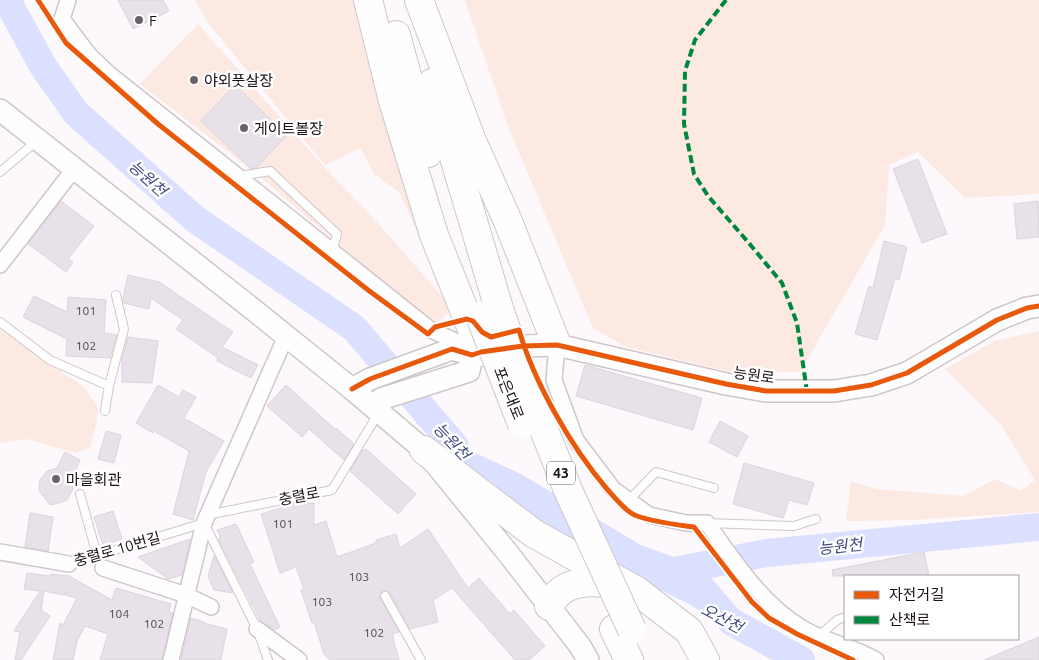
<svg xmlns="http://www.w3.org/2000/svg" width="1039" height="660" font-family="Ubuntu,'Noto Sans KR',sans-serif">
  <rect width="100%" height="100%" fill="#fdf8fb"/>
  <path fill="#fce9e1" d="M 195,0 L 354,0 L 390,134 L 443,291 L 400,193 L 374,174 L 361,148 L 325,165 L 208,23 Z
    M 465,0 L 1039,0 L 1039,194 L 965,198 L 918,152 L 889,165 L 885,225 L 800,372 L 731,372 L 626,347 L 593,328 L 507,124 Z
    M 198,24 L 327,170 L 376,221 L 440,294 L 447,302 L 448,314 L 433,325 L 257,174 L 140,84 Z
    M 0,329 L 85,388 L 98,408 L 97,420 L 90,448 L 76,453 L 26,439 L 0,443 Z
    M 1039,331 L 1039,512 L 912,520 L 846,521 L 851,481 L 877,489 L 964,496 L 995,479 L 1021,491 L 1035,480 L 1001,425 L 945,369 L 995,341 Z"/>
  <path fill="#dbe0fe" d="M 444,414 L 465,448 L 521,474 L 641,545 L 685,561 L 712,579 L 765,640 L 706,615 L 689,604 L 619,570 L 558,536 L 442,445 L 416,423 Z"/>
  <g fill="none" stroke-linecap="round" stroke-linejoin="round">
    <path stroke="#dbe0fe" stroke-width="28" d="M 7,0 L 43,66 L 76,113 L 195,219 L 354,328 L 455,446
      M 659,574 L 767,553 L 1039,527
      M 732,622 L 801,660"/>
  </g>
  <path fill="#e8e1ea" stroke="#dad4dc" d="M 118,0 L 163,0 L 169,11 L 133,29 Z
    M 235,85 L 287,135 L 256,168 L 250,168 L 201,121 Z
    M 918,159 L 947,234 L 922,243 L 893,169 Z
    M 61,201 L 94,226 L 68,259 L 73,262 L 66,272 L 28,244 Z
    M 1038,201 L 1039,237 L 1017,239 L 1014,204 Z
    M 884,241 L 907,247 L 899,280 L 895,279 L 877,340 L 855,334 L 869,286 L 873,288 Z
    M 128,275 L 159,282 L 233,332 L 222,347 L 258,365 L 251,378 L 217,361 L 218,358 L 176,329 L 183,320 L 151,298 L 149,309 L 124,303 L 123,298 Z
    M 34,296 L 67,312 L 68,297 L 106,300 L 104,333 L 117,335 L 110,358 L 66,356 L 67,339 L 23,317 Z
    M 128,337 L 158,341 L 152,383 L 122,382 L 122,359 Z
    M 585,365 L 702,398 L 693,430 L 576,396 Z
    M 158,385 L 179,397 L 183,390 L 196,397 L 184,418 L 224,441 L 206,472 L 193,520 L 173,514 L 189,451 L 154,431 L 153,433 L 136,423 Z
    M 286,385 L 335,429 L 336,428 L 354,444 L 344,460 L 309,429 L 302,437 L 267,406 Z
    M 720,421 L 748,436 L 737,457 L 709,442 Z
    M 106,431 L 121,435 L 114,463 L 98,459 Z
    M 366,449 L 416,494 L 398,514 L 350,471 L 362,451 Z
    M 65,452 L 80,460 L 72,478 L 73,489 L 67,500 L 62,502 L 50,505 L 39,491 L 40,480 L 47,471 L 57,468 Z
    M 744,463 L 814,483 L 807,505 L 789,500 L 783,518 L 733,504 Z
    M 297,503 L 314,503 L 314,525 L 326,521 L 337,557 L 376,543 L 376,540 L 396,534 L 400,548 L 428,529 L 468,588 L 479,578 L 510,614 L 514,610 L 545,646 L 529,660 L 515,660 L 452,588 L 433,600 L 438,622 L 410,629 L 390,593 L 385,590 L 380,593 L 379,596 L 399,632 L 392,634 L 399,660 L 330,660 L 324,654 L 314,622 L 312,623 L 301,590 L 304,589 L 296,567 L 280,573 L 261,514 Z
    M 113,511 L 122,539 L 103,545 L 94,517 Z
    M 30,513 L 53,517 L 48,551 L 25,547 Z
    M 236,524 L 254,562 L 250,564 L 280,627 L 274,630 L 260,620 L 219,540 L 220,536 L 217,530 Z
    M 190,539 L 182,575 L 168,579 L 138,557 Z
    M 924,552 L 929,576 L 833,576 L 832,570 Z
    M 214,556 L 233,593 L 214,590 L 208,576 Z
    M 27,573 L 50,576 L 51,574 L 69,576 L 112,600 L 116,588 L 171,604 L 169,612 L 173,613 L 162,660 L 100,660 L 108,634 L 85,626 L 77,641 L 73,660 L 53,660 L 60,623 L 63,625 L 77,598 L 65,595 L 66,592 L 64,595 L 44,591 L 41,610 L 50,616 L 21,660 L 15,660 L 20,632 L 14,631 L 40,591 L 24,589 Z
    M 191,618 L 204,622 L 203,623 L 227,629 L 221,660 L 181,660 Z
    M 1039,637 L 1039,660 L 984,660 Z"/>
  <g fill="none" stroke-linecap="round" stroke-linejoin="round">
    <g stroke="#cfc6cb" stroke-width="10">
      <path id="lane" d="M 0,172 L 37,141
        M 239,176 L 270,171 L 337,234 L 332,252
        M 0,322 L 50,360 L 109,386 L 105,411
        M 109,386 L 124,329 L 116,295
        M 80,494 L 97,555
        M 629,500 L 656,472 L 714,488
        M 207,515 L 332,490 L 378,414
        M 707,523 L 794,526 L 816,519
        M 69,564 L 204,523 L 257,629 L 268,660
        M 385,596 L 421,660
        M 819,636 L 837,620 L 845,617"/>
    </g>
    <g stroke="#cfc6cb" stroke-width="18">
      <path id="street" d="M 68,0 L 62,19 L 89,55 L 108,73 L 431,330 L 469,347
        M 0,265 L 74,169
        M 557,345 L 554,380 L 576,440 L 613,489 L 649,515 L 686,523 L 707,523 C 733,560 762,604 802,628 C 825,642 853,646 876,660
        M 0,552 L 69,564
        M 103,568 L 186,595 L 211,607
        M 257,629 L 299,660
        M 171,660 L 204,523 L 286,336"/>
    </g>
    <g stroke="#cfc6cb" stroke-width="24">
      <path id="secondary" d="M 0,110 L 250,307 L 352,389 L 424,450 L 507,552 L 580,646 L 588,660
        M 352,389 L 370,379 L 452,349 L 472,355 L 481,352 L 523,346 L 557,345 L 726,384 L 766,391 L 834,391 L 871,385 L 907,373 L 997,320 L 1027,308 L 1039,306
        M 379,413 L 381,399 L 469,371 L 472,355"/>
    </g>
    <g stroke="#cfc6cb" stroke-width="30">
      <path id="highway" d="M 368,0 L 393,101 L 434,235 L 481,352
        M 419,0 L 472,141 L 507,219 L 557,345
        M 396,35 L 428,153
        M 432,83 L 500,312
        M 424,450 L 533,533 L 637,591 L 689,631 L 705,660
        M 549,606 C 563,577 594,581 622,585
        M 614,629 L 629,660"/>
    </g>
    <use href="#lane" stroke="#fffefe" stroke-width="8"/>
    <use href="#street" stroke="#fffefe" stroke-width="15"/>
    <use href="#secondary" stroke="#fffefe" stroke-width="21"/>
    <use href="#highway" stroke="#fffefe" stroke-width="28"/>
    <g stroke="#cfc6cb" stroke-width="30" stroke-linecap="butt">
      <path id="highway-bridge" d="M 500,312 L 527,387 L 568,490 L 632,630
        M 480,316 L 522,424"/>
    </g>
    <use href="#highway-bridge" stroke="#fffefe" stroke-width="28"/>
    <path stroke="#00873e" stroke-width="4" stroke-dasharray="8 4" stroke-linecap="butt" d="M 726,0 L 695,40 L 685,71 L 684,124 L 694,174 L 708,196 L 748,242 L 782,283 L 797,323 L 807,392"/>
    <g stroke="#fff" stroke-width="8">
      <path id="cycleway" d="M 38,0 L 66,43 L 158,124 L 368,290 L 428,334 L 435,327 L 467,319 L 473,321 L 482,332 L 491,337 L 519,330 C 534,382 571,447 607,489 C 614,497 622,507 631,513 C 643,521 679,525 694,527 L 752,602 L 769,618 L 797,634 L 853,660
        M 352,389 L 370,379 L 452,349 L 472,355 L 481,352 L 523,346 L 557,345 L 726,384 L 766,391 L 834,391 L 871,385 L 907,373 L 997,320 L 1027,308 L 1039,306"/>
    </g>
    <use href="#cycleway" stroke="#e8590c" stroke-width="5"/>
  </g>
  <g fill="#6b6167" stroke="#fff" stroke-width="2">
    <circle cx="139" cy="20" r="5"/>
    <circle cx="194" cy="80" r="5"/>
    <circle cx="244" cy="128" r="5"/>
    <circle cx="56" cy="479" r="5"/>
  </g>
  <g text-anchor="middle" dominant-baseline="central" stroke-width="5" stroke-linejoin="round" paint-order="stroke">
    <g font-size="12" fill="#51464e">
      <text x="86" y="310">101</text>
      <text x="86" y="345">102</text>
      <text x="283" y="523">101</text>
      <text x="359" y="576">103</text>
      <text x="322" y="601">103</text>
      <text x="119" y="613">104</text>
      <text x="154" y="623">102</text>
      <text x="374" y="632">102</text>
    </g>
    <rect fill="#fff" stroke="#60585d" stroke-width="1" x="547" y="461.5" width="28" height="23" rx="4"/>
    <g font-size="14" font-weight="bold" fill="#1c1017">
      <text x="561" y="473">43</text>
    </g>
    <g font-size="15" fill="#1c1017" stroke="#fff" text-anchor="start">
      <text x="149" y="20">F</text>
      <text x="204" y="80">야외풋살장</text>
      <text x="254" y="128">게이트볼장</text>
      <text x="66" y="479">마을회관</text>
    </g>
    <g font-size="15" fill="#1c1017" stroke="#fff">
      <text transform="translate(754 375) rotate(8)">능원로</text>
      <text transform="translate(509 393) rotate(68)">포은대로</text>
      <text transform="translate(299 496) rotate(-11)">충렬로</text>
      <text transform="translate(117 549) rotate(-16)">충렬로 10번길</text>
    </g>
    <g font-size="16" font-style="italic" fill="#424a80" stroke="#fff">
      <text transform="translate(148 178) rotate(42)">능원천</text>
      <text transform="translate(452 441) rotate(47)">능원천</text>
      <text transform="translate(840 546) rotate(-6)">능원천</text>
      <text transform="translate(722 618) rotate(28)">오산천</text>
    </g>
  </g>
  <rect x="844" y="575" width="175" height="65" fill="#ffffff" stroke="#a49fa2"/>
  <rect x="854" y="591" width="25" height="8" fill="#e8590c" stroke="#a49fa2"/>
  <text x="889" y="600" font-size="15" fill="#1c1017">자전거길</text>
  <rect x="854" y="616" width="25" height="8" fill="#00873e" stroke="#a49fa2"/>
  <text x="889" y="625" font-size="15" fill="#1c1017">산책로</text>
</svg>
